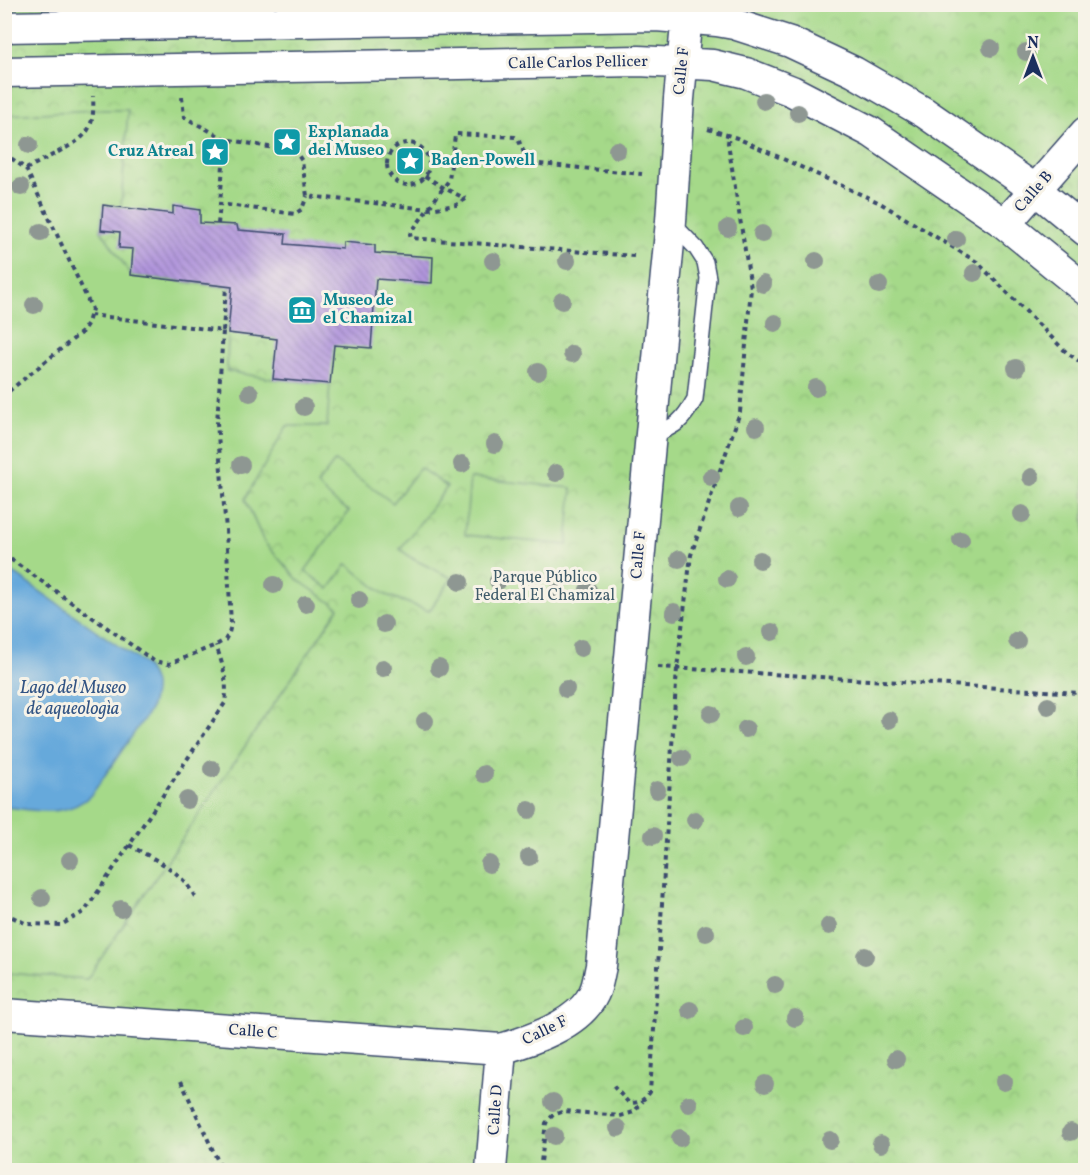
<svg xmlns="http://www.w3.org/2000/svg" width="1090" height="1175" font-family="Vollkorn,serif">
  <defs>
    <pattern id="park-crowns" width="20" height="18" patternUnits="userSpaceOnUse" patternTransform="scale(1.5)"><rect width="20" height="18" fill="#a5d989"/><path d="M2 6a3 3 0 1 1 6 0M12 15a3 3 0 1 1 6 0" fill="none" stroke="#8dbb79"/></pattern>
    <pattern id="building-back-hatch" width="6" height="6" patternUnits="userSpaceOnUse" patternTransform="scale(1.5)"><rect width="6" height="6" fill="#b195dc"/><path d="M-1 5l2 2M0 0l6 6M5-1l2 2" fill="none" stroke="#8f7ab6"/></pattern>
  </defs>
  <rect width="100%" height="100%" fill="#f7f3e8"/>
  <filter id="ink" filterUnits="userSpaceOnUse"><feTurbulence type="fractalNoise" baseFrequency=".0167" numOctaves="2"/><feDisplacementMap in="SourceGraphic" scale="12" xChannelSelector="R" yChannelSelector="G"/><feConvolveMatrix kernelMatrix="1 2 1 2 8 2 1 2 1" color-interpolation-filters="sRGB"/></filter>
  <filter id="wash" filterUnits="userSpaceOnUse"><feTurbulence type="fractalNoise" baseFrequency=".008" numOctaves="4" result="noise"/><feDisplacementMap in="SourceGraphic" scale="24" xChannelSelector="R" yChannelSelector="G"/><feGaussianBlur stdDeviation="1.35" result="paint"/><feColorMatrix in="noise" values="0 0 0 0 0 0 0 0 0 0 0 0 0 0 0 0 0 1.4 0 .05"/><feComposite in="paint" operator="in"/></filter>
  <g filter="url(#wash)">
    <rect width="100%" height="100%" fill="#efe1c4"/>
    <path fill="url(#park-crowns)" stroke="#608474" stroke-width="1.5" d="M 5,5 L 1085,5 L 1085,1170 L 5,1170 Z"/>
    <path fill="#a5d989" stroke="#608474" stroke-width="1.5" d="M 94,110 L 128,110 L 121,207 L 103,205 L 101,230 L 131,275 L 232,288 L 228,333 L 227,371 L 273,379 L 330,384 L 327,426 L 287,426 L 245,499 L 264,542 L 298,580 L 339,608 L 87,979 L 5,973 L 5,115 Z
      M 335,461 L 393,503 L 420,468 L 447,487 L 400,549 L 413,559 L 452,578 L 429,611 L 384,594 L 347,564 L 329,589 L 305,571 L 349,511 L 334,501 L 317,485 Z
      M 470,478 L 572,488 L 567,545 L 465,535 Z"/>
    <path fill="#66a9db" stroke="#406c9c" stroke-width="1.5" d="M 5,572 L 11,572 L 18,576 L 144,664 C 157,681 156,689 150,710 L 92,794 C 67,819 36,810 5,807 Z"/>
    <g id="blocks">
      <path fill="url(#building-back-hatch)" d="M 103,205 L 173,214 L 173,206 L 200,210 L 200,223 L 237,225 L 238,230 L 286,234 L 285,244 L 343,249 L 343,242 L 375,245 L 375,253 L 433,257 L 432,283 L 376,279 L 371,348 L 334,345 L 330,384 L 273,379 L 277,339 L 228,333 L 232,287 L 131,275 L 133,249 L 119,248 L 120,232 L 101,230 Z"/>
    </g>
  </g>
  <g filter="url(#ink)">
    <use href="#blocks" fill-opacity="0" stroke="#3b4a6d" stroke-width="1.5"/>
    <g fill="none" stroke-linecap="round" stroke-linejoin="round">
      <g stroke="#3b4a6d" stroke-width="18">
        <path id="service" d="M 650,437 C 675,426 681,424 695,399 L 708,278 L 705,262 L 696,248 L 671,222"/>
      </g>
      <g stroke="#3b4a6d" stroke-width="33">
        <path id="minor" d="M 4,27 L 656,16 L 717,21 L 734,24 L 790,42 L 854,72 L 925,113 L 1036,190 L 1086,231
          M 4,72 L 639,61 L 713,65 L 746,73 L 792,91 L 871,132 L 1005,224 L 1086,290
          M 1005,224 L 1086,132
          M 4,1014 L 501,1049 C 532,1040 580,1024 594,993 C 598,985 599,974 601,966 L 671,221 L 679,99 L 688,4
          M 491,1170 L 501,1049"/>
      </g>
      <path stroke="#3b4a6d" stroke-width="4" stroke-dasharray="4.5 4.5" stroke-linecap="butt" d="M 182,97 L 184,117 L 225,139 L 296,152 L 302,161 L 307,196 L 429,209 L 456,205 L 466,199
        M 708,129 L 737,138 L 880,203 L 977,262 L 1066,352 L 1086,366
        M 225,139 L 220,204 L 295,214 L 302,209 L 307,196
        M387 164a21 21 0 1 1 42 0a21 21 0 1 1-42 0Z
        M 4,153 L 26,169 L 92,309 L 88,323 L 82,332 L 4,395
        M 26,169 C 37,163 49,157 60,151 C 88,137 95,128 93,96
        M 425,176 L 444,188 L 466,199
        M 218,224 L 220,204
        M 634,256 L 411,238 L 410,234 L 449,180 L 455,136 L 456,134 L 515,137 L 518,139 L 528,162 L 530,163 L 642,174
        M 223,331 L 226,287
        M 4,553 L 13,561 L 154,661 L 169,664 L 216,645 L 225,640 L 229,633 L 231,624 L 226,530 L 217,423 L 223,331 L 91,315
        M 658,667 L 1078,693 L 1086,690
        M 129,845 C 146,855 165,863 179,876 C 187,883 192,892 197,900
        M 4,913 L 27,924 L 61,925 L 85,911 L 225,703 C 228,680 223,666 216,645
        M 181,1081 L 222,1170
        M 613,1086 L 629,1103 C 640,1103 644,1100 650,1092 L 677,668 L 691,555 L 740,412 L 751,288 L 728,143 L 729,136
        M 540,1170 L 546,1123 L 553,1115 L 564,1111 L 620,1116 L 634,1112 L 643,1101"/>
      <use href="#service" stroke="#fff" stroke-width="15"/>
      <use href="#minor" stroke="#fff" stroke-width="30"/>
    </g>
    <g fill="#8e9792">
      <circle cx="991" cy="48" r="9"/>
      <circle cx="1026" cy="52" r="9"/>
      <circle cx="764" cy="101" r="9"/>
      <circle cx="798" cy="113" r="9"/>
      <circle cx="29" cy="145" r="9"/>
      <circle cx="617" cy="150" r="9"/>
      <circle cx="21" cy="187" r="9"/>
      <circle cx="728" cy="228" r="9"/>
      <circle cx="41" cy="232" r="9"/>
      <circle cx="762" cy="234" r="9"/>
      <circle cx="956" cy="239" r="9"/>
      <circle cx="493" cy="261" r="9"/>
      <circle cx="567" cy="261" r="9"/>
      <circle cx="816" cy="261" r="9"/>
      <circle cx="974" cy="273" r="9"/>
      <circle cx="763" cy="284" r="9"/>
      <circle cx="879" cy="285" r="9"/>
      <circle cx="562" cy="301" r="9"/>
      <circle cx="34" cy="305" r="9"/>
      <circle cx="775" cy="323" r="9"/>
      <circle cx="572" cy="354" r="9"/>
      <circle cx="1016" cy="368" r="9"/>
      <circle cx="538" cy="372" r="9"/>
      <circle cx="816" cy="388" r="9"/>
      <circle cx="250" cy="393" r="9"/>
      <circle cx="304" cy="407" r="9"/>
      <circle cx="756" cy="427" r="9"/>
      <circle cx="495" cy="444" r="9"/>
      <circle cx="462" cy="464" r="9"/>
      <circle cx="241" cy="465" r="9"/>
      <circle cx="556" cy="473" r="9"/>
      <circle cx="711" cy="477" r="9"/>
      <circle cx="1031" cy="477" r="9"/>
      <circle cx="739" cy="508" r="9"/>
      <circle cx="1022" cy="514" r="9"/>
      <circle cx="961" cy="540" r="9"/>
      <circle cx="679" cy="559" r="9"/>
      <circle cx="760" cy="560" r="9"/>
      <circle cx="727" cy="579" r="9"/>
      <circle cx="498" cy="581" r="9"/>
      <circle cx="460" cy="582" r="9"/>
      <circle cx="274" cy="585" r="9"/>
      <circle cx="588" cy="590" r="9"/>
      <circle cx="557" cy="592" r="9"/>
      <circle cx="359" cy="600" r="9"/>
      <circle cx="306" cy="604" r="9"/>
      <circle cx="674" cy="612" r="9"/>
      <circle cx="384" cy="624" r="9"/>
      <circle cx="772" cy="632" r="9"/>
      <circle cx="1017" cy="641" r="9"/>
      <circle cx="581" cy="648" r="9"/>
      <circle cx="746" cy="657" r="9"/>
      <circle cx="383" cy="668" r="9"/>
      <circle cx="439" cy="668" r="9"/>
      <circle cx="566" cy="689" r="9"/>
      <circle cx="1048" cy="706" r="9"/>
      <circle cx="711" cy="714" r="9"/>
      <circle cx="889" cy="720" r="9"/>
      <circle cx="425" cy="721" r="9"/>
      <circle cx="746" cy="729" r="9"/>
      <circle cx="682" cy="758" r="9"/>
      <circle cx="212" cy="769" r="9"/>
      <circle cx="484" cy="774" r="9"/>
      <circle cx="657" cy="790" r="9"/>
      <circle cx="187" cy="800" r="9"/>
      <circle cx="529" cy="810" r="9"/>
      <circle cx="695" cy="820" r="9"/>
      <circle cx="653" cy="836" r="9"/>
      <circle cx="529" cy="857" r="9"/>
      <circle cx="70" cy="860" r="9"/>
      <circle cx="489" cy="864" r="9"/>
      <circle cx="42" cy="898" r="9"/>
      <circle cx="121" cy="909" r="9"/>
      <circle cx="829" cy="926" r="9"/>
      <circle cx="706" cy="933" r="9"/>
      <circle cx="865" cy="956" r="9"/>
      <circle cx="775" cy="985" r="9"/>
      <circle cx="690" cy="1010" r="9"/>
      <circle cx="795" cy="1018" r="9"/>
      <circle cx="744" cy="1028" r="9"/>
      <circle cx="896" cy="1059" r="9"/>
      <circle cx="1004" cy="1082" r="9"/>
      <circle cx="765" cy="1084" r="9"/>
      <circle cx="553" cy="1102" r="9"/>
      <circle cx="689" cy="1104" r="9"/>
      <circle cx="618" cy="1128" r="9"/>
      <circle cx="1071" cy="1132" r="9"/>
      <circle cx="554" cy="1136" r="9"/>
      <circle cx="680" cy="1138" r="9"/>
      <circle cx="830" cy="1140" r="9"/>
      <circle cx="881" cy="1144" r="9"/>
    </g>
  </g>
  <defs>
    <g id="sight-square" transform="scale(1.5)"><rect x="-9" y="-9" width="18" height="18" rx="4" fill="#0f9aa8" stroke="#f7f3e8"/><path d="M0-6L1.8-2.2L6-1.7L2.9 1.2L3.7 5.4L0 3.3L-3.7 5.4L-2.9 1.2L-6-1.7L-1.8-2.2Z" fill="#fff"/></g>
    <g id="museum-square" transform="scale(1.5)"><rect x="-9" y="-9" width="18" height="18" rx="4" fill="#0f9aa8" stroke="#f7f3e8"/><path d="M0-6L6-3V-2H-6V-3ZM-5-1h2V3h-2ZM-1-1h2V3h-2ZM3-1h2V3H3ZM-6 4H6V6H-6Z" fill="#fff"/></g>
  </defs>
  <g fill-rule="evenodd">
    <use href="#sight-square" x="287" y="142"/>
    <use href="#sight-square" x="215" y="152"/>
    <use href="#sight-square" x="410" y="161"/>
    <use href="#museum-square" x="302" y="310"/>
  </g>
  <g text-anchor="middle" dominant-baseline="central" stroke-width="6" stroke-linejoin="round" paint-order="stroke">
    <g font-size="16" fill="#1b2f5e" stroke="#f7f3e8">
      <text transform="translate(578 63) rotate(-1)">Calle Carlos Pellicer</text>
      <text transform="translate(682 71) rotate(-84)">Calle F</text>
      <text transform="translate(1034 192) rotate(-49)">Calle B</text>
      <text transform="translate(639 555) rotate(-85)">Calle F</text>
      <text transform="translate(545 1031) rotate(-26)">Calle F</text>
      <text transform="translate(253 1032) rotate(4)">Calle C</text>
      <text transform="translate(496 1110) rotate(-86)">Calle D</text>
    </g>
    <g font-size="16" font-weight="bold" fill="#0d838f" stroke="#f7f3e8" text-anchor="start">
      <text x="308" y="133">Explanada<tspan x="308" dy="18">del Museo</tspan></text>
      <text x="194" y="152" text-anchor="end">Cruz Atreal</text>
      <text x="431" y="161">Baden-Powell</text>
      <text x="323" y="301">Museo de<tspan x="323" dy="18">el Chamizal</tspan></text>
    </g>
    <g font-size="16" fill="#3e5a69" stroke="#f7f3e8">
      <text x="545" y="578">Parque Público<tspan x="545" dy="18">Federal El Chamizal</tspan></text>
    </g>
    <g font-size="18" font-style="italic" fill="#325484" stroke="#f7f3e8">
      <text x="73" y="688">Lago del Museo<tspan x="73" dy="21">de aqueologìa</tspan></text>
    </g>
  </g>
  <rect width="1090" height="1175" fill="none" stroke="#f7f3e8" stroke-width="24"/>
  <g transform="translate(1033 57)" stroke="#f7f3e8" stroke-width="4.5" paint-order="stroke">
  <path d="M0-4.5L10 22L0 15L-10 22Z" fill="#1b2f5e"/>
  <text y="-9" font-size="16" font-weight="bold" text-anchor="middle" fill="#1b2f5e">N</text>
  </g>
</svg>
